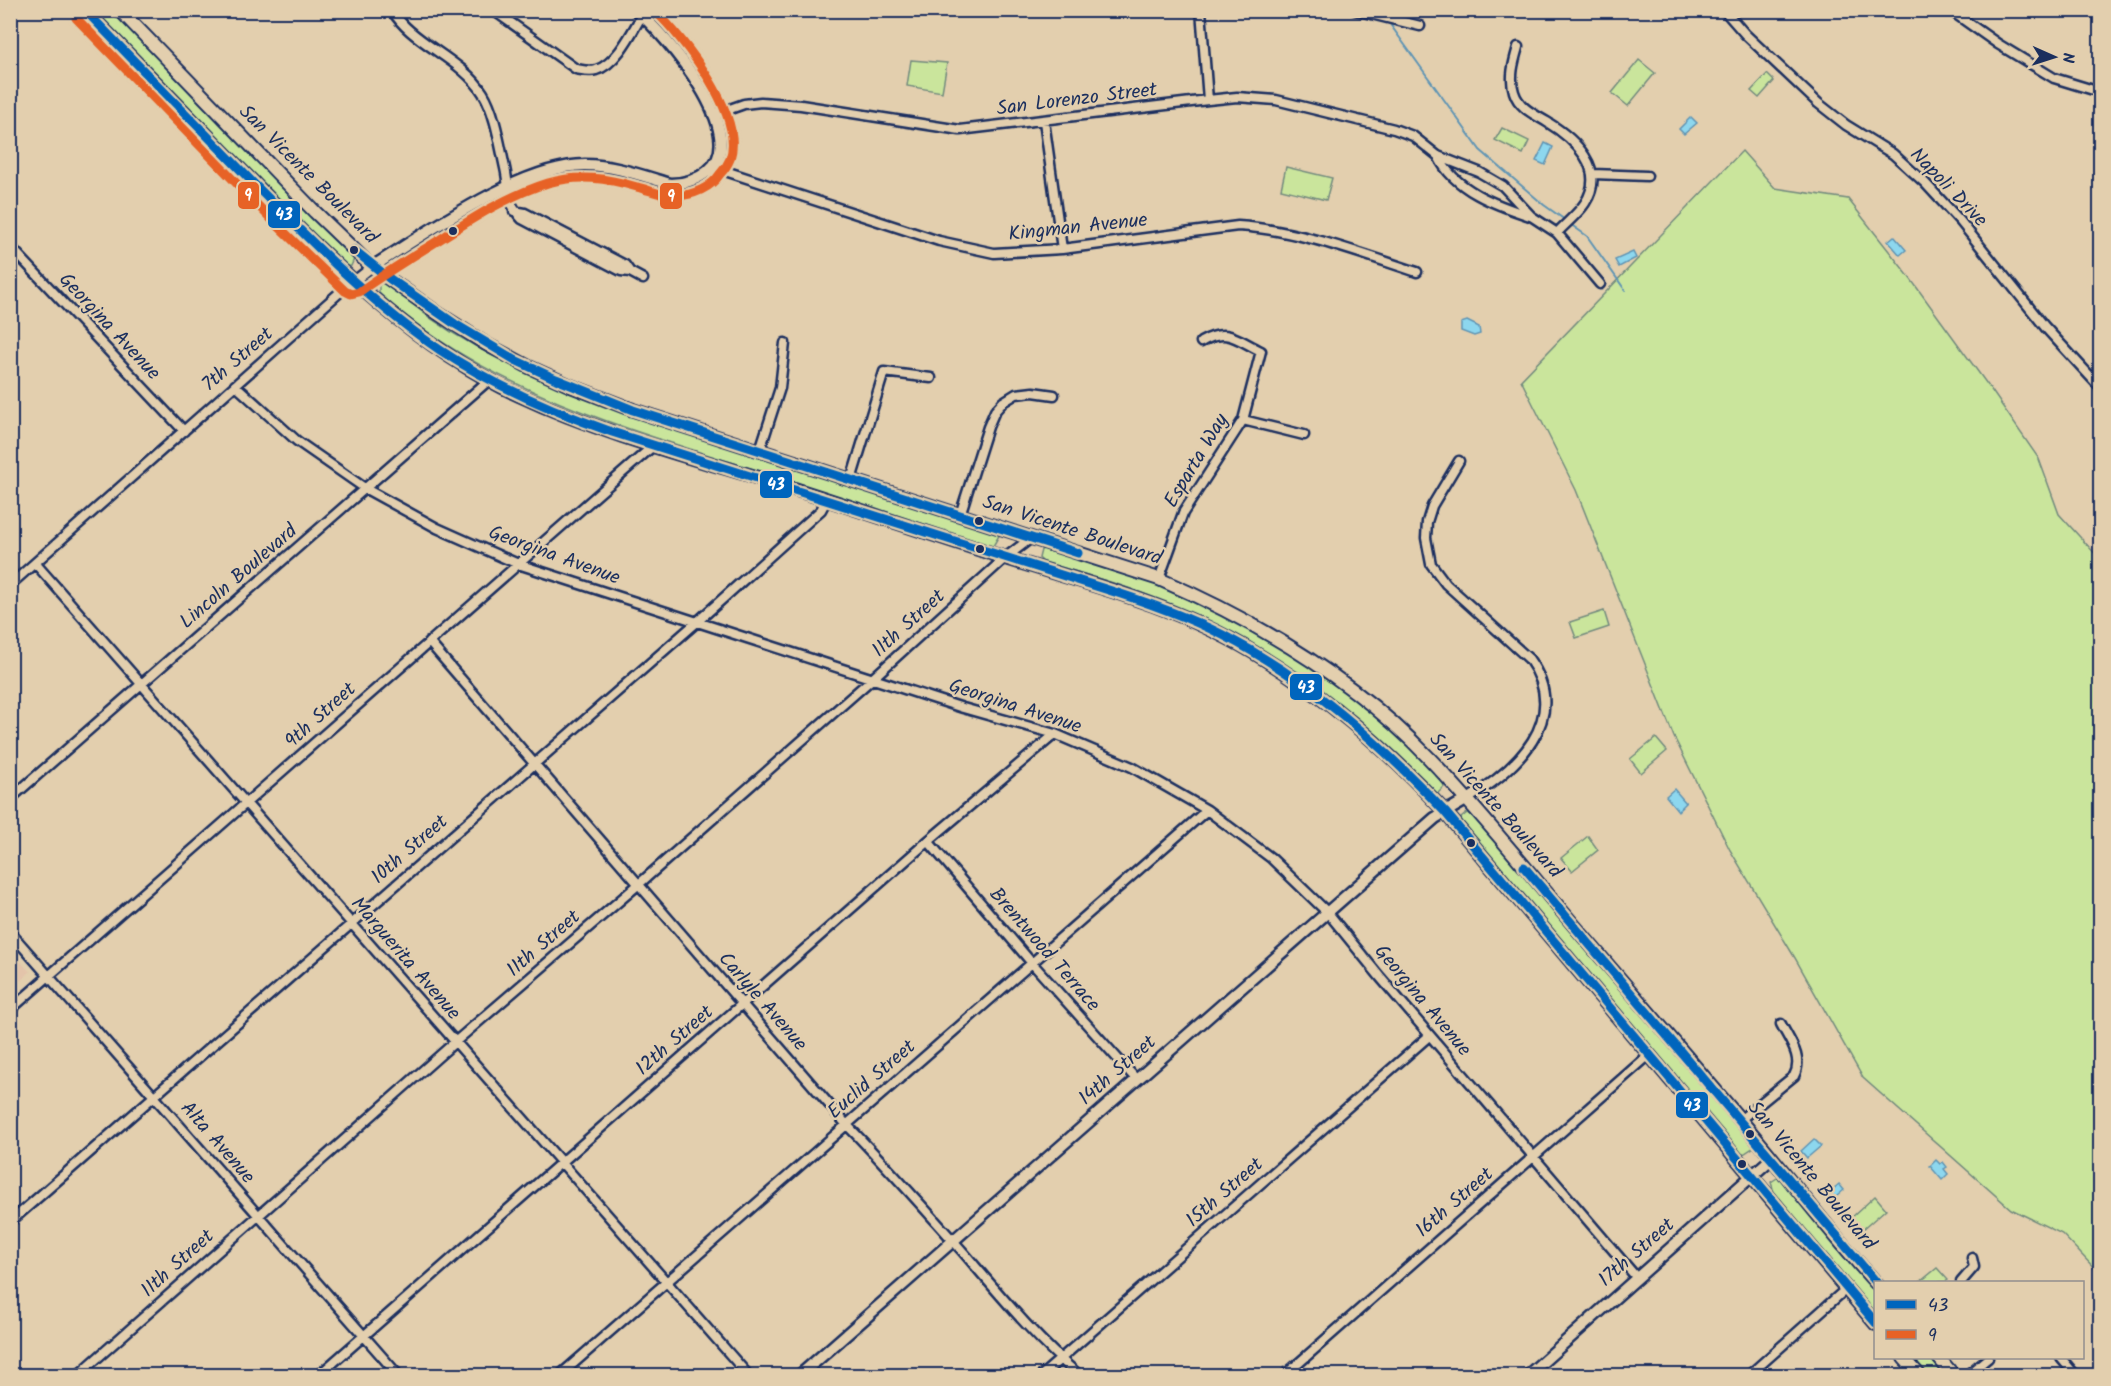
<svg xmlns="http://www.w3.org/2000/svg" width="2111" height="1386" font-family="Kalam,sans-serif">
  <rect width="100%" height="100%" fill="#e3cfae"/>
  <filter id="ink" filterUnits="userSpaceOnUse"><feTurbulence type="fractalNoise" baseFrequency=".0167" numOctaves="2"/><feDisplacementMap in="SourceGraphic" scale="12" xChannelSelector="R" yChannelSelector="G"/><feConvolveMatrix kernelMatrix="1 2 1 2 8 2 1 2 1" color-interpolation-filters="sRGB"/></filter>
  <g filter="url(#ink)">
    <path fill="#e3c4aa" d="M 10,950 L 30,972 L 11,989 L 10,989 Z"/>
    <path fill="#cae59c" stroke="#728a7d" stroke-width="1.5" d="M 91,11 L 112,11 L 351,254 L 354,259 L 351,266 L 344,267 Z
      M 911,60 L 947,63 L 942,92 L 907,86 Z
      M 1639,60 L 1655,73 L 1628,106 L 1612,93 Z
      M 1767,74 L 1774,81 L 1759,98 L 1751,91 Z
      M 1502,128 L 1529,141 L 1523,154 L 1495,140 Z
      M 1742,151 L 1775,188 L 1848,199 L 1907,274 L 1992,391 L 2039,459 L 2059,514 L 2100,559 L 2100,1274 L 2062,1234 L 2011,1209 L 1863,1078 L 1795,958 L 1730,850 L 1674,737 L 1576,490 L 1521,380 Z
      M 1286,167 L 1332,178 L 1326,200 L 1281,189 Z
      M 381,284 L 387,284 L 430,318 L 453,333 L 489,354 L 537,378 L 609,408 L 1000,534 L 993,546 C 907,518 822,491 737,464 C 611,424 479,385 379,293 L 379,286 Z
      M 1045,548 C 1072,556 1101,563 1127,573 C 1206,601 1279,642 1346,691 C 1381,717 1413,750 1443,781 L 1444,787 L 1438,793 L 1432,791 C 1399,757 1365,724 1328,695 C 1272,651 1205,618 1139,592 C 1108,580 1075,572 1043,562 L 1039,558 L 1041,550 Z
      M 1604,611 L 1609,627 L 1576,638 L 1570,622 Z
      M 1656,738 L 1667,751 L 1641,773 L 1630,759 Z
      M 1467,813 L 1474,816 L 1754,1147 L 1742,1155 L 1741,1154 L 1463,826 L 1461,818 Z
      M 1588,836 L 1598,850 L 1572,871 L 1561,858 Z
      M 1777,1178 L 1783,1181 L 1875,1290 L 1875,1313 L 1774,1192 L 1771,1182 Z
      M 1875,1196 L 1886,1209 L 1861,1231 L 1850,1219 Z
      M 1937,1268 L 1948,1280 L 1945,1282 L 1920,1282 Z
      M 1913,1358 L 1933,1358 L 1942,1368 L 1943,1375 L 1928,1375 Z"/>
    <path fill="#8dd7ee" stroke="#5f94b4" stroke-width="1.5" d="M 1691,117 L 1697,123 L 1684,134 L 1679,129 Z
      M 1545,143 L 1553,147 L 1545,165 L 1536,161 Z
      M 1894,236 L 1906,250 L 1900,255 L 1888,241 Z
      M 1633,252 L 1636,258 L 1619,267 L 1615,260 Z
      M 1467,321 L 1479,327 L 1480,334 L 1474,336 L 1461,331 L 1461,323 Z
      M 1674,789 L 1686,803 L 1678,811 L 1666,796 Z
      M 1814,1139 L 1821,1146 L 1807,1158 L 1801,1151 Z
      M 1936,1160 L 1940,1164 L 1943,1162 L 1947,1167 L 1944,1169 L 1948,1174 L 1942,1180 L 1930,1166 Z
      M 1839,1184 L 1844,1190 L 1830,1202 L 1825,1196 Z"/>
    <g fill="none" stroke-linecap="round" stroke-linejoin="round">
      <path stroke="#5f94b4" stroke-width="2" d="M 1387,20 L 1480,150 L 1544,205 L 1565,220
        M 1570,224 L 1587,236 L 1625,290"/>
      <g stroke="#1b2f5e" stroke-width="13">
        <path id="minor" d="M 392,10 C 397,18 403,25 410,31 C 434,52 466,66 483,93 C 495,112 500,146 505,168 C 510,190 505,201 522,219 L 621,271 L 630,272
          M 493,10 L 576,69 C 582,70 590,72 596,70 C 616,65 632,32 642,15
          M 1201,10 L 1208,100
          M 1355,10 L 1420,26
          M 1724,10 L 1745,34 L 1818,103 L 1846,125 L 1893,154 L 1925,183 L 1960,221 L 2045,327 L 2100,387
          M 1950,10 L 1998,44 L 2054,78 L 2100,92
          M 1518,47 C 1514,61 1509,77 1514,92 C 1519,108 1534,114 1547,122 C 1575,139 1607,169 1585,203 C 1578,214 1566,223 1557,233
          M 713,115 L 744,104 L 761,102 L 801,105 L 960,130 L 1208,100 L 1237,97 L 1276,100 L 1394,129 L 1413,136 L 1438,156 L 1479,172 L 1503,186 L 1531,216 L 1557,233 L 1600,284
          M 1044,121 L 1062,249
          M 1438,156 C 1454,190 1496,205 1530,216
          M 713,167 L 939,241 L 994,253 L 1062,249 L 1238,226 C 1299,230 1359,253 1417,272
          M 1593,174 L 1647,176
          M 514,211 L 525,213 L 625,265 L 630,272 L 643,279
          M 10,246 L 184,431
          M 235,385 L 297,441 L 366,489 L 437,528 L 518,564 L 963,708 L 1055,734 L 1132,767 L 1207,810 L 1271,858 L 1328,913 L 1380,977 L 1637,1278
          M 1243,420 L 1304,435
          M 760,450 L 780,388 L 785,343
          M 1459,461 L 1432,506 L 1427,522 L 1426,538 L 1431,564 L 1446,584 L 1529,659 C 1572,719 1516,770 1466,800
          M 851,480 L 884,372 L 931,378
          M 960,515 L 988,427 L 995,411 L 1003,402 L 1016,394 L 1033,392 L 1054,395
          M 35,563 L 749,1376
          M 1159,579 L 1183,513 L 1243,420 L 1261,351 C 1236,339 1227,327 1201,342
          M 10,585 L 339,293 L 372,267
          M 429,642 L 846,1124 C 887,1166 925,1209 964,1253 C 1000,1295 1037,1340 1080,1376
          M 10,799 L 489,380
          M 928,841 L 1031,962 L 1136,1079
          M 10,932 L 399,1376
          M 10,1010 L 653,446
          M 1740,1120 L 1794,1076 C 1804,1058 1789,1040 1781,1024
          M 10,1222 L 697,622 L 821,510 L 827,499
          M 1961,1282 L 1974,1267 L 1972,1258
          M 2061,1358 L 2076,1376
          M 77,1376 L 455,1042 L 639,884 L 873,678 L 1005,558 L 1031,538
          M 318,1376 L 928,841 L 1055,734
          M 559,1376 L 1207,810
          M 1041,1376 L 1429,1036
          M 1284,1376 L 1649,1055
          M 1748,1376 L 1846,1289
          M 1966,1376 L 1988,1358"/>
      </g>
      <g stroke="#1b2f5e" stroke-width="15">
        <path id="tertiary" d="M 372,267 C 426,233 522,165 585,165 C 613,165 643,176 670,184 C 684,184 696,181 708,171 C 753,136 665,34 636,10
          M 799,1376 L 1435,818 L 1466,800
          M 1527,1376 L 1772,1158"/>
      </g>
      <g stroke="#1b2f5e" stroke-width="16">
        <path id="secondary" d="M 85,10 C 136,63 187,114 238,167 C 324,254 406,343 519,395 C 600,433 687,456 772,482 C 849,506 926,533 1003,557 C 1089,584 1175,605 1253,652 C 1325,695 1388,750 1445,812 L 1876,1324
          M 120,10 L 315,212 L 372,267 L 439,314 L 486,344 L 529,367 L 571,386 L 633,410 L 1159,579 C 1258,622 1354,679 1429,758 C 1483,814 1532,877 1583,936 C 1636,998 1689,1059 1742,1122 C 1787,1175 1829,1231 1876,1283
          M 1904,1358 L 1920,1376
          M 1939,1358 L 1954,1376"/>
      </g>
      <use href="#minor" stroke="#e3cfae" stroke-width="8"/>
      <use href="#tertiary" stroke="#e3cfae" stroke-width="10"/>
      <use href="#secondary" stroke="#e3cfae" stroke-width="12"/>
      <g stroke="#e3cfae" stroke-width="14">
        <path id="bus-1" d="M 85,10 C 143,71 202,130 260,190 C 317,247 373,305 440,350 C 494,386 552,411 612,432 L 1099,587 C 1141,600 1184,615 1223,635 C 1308,679 1380,743 1445,812 L 1876,1323
          M 354,250 L 390,279 L 455,324 L 515,360 L 556,379 L 633,410 L 1078,553
          M 1524,867 L 1876,1282"/>
      </g>
      <g stroke="#e3cfae" stroke-width="14">
        <path id="bus-2" d="M 76,18 L 277,225 L 345,291 L 351,294 L 359,292 C 385,273 412,257 439,240 C 473,218 509,195 548,183 C 579,174 607,178 637,187 C 650,190 663,197 677,196 C 693,195 711,188 720,174 C 724,170 728,164 730,159 C 745,116 684,38 654,10"/>
      </g>
      <use href="#bus-1" stroke="#0065bd" stroke-width="9"/>
      <use href="#bus-2" stroke="#e76225" stroke-width="9"/>
    </g>
  </g>
  <g fill="#1b2f5e" stroke="#e3cfae" stroke-width="2">
    <circle cx="453" cy="231" r="5"/>
    <circle cx="354" cy="250" r="5"/>
    <circle cx="979" cy="521" r="5"/>
    <circle cx="980" cy="549" r="5"/>
    <circle cx="1471" cy="843" r="5"/>
    <circle cx="1750" cy="1134" r="5"/>
    <circle cx="1742" cy="1164" r="5"/>
  </g>
  <g text-anchor="middle" dominant-baseline="central" stroke-width="5" stroke-linejoin="round" paint-order="stroke">
    <g font-size="20" fill="#1b2f5e" stroke="#e3cfae">
      <text transform="translate(1077 100) rotate(-7)">San Lorenzo Street</text>
      <text transform="translate(308 175) rotate(45)">San Vicente Boulevard</text>
      <text transform="translate(1948 188) rotate(46)">Napoli Drive</text>
      <text transform="translate(1078 228) rotate(-6)">Kingman Avenue</text>
      <text transform="translate(109 327) rotate(47)">Georgina Avenue</text>
      <text transform="translate(238 360) rotate(-41)">7th Street</text>
      <text transform="translate(1197 461) rotate(-59)">Esparta Way</text>
      <text transform="translate(1072 531) rotate(18)">San Vicente Boulevard</text>
      <text transform="translate(554 556) rotate(20)">Georgina Avenue</text>
      <text transform="translate(239 577) rotate(-41)">Lincoln Boulevard</text>
      <text transform="translate(909 624) rotate(-42)">11th Street</text>
      <text transform="translate(1015 707) rotate(18)">Georgina Avenue</text>
      <text transform="translate(321 716) rotate(-42)">9th Street</text>
      <text transform="translate(1495 806) rotate(48)">San Vicente Boulevard</text>
      <text transform="translate(410 850) rotate(-41)">10th Street</text>
      <text transform="translate(544 944) rotate(-41)">11th Street</text>
      <text transform="translate(1044 950) rotate(49)">Brentwood Terrace</text>
      <text transform="translate(405 959) rotate(49)">Marguerita Avenue</text>
      <text transform="translate(1422 1001) rotate(50)">Georgina Avenue</text>
      <text transform="translate(762 1002) rotate(49)">Carlyle Avenue</text>
      <text transform="translate(675 1041) rotate(-41)">12th Street</text>
      <text transform="translate(1118 1071) rotate(-41)">14th Street</text>
      <text transform="translate(872 1080) rotate(-41)">Euclid Street</text>
      <text transform="translate(217 1143) rotate(49)">Alta Avenue</text>
      <text transform="translate(1811 1176) rotate(50)">San Vicente Boulevard</text>
      <text transform="translate(1225 1193) rotate(-41)">15th Street</text>
      <text transform="translate(1455 1203) rotate(-41)">16th Street</text>
      <text transform="translate(1637 1253) rotate(-41)">17th Street</text>
      <text transform="translate(178 1264) rotate(-42)">11th Street</text>
    </g>
  </g>
  <g stroke="#e3cfae" stroke-width="2">
    <rect x="237" y="181" width="23" height="29" rx="6" fill="#e76225"/>
    <rect x="659" y="182" width="24" height="28" rx="6" fill="#e76225"/>
    <rect x="267" y="200" width="34" height="29" rx="6" fill="#0065bd"/>
    <rect x="759" y="470" width="34" height="29" rx="6" fill="#0065bd"/>
    <rect x="1289" y="673" width="34" height="28" rx="6" fill="#0065bd"/>
    <rect x="1675" y="1091" width="34" height="28" rx="6" fill="#0065bd"/>
  </g>
  <g font-size="16" text-anchor="middle" font-weight="bold" fill="#fff">
    <text x="248" y="201">9</text>
    <text x="671" y="202">9</text>
    <text x="284" y="220">43</text>
    <text x="776" y="490">43</text>
    <text x="1306" y="693">43</text>
    <text x="1692" y="1111">43</text>
  </g>
  <rect width="2111" height="1386" fill="none" stroke="#e3cfae" stroke-width="36"/>
  <rect x="18" y="18" width="2075" height="1350" fill="none" stroke="#1b2f5e" stroke-width="2" filter="url(#ink)"/>
  <rect x="1874" y="1281" width="210" height="78" fill="#e3cfae" stroke="#938f8e" stroke-width="1.5"/>
  <rect x="1886" y="1300" width="30" height="9" fill="#0065bd" stroke="#938f8e" stroke-width="1.5"/>
  <text x="1928" y="1311" font-size="18" fill="#1b2f5e">43</text>
  <rect x="1886" y="1330" width="30" height="9" fill="#e76225" stroke="#938f8e" stroke-width="1.5"/>
  <text x="1928" y="1341" font-size="18" fill="#1b2f5e">9</text>
  <g transform="translate(2054 57) rotate(93)" stroke="#e3cfae" stroke-width="4.5" paint-order="stroke">
  <path d="M0-4.5L10 22L0 15L-10 22Z" fill="#1b2f5e"/>
  <text y="-9" font-size="16" font-weight="bold" text-anchor="middle" fill="#1b2f5e">N</text>
  </g>
</svg>
